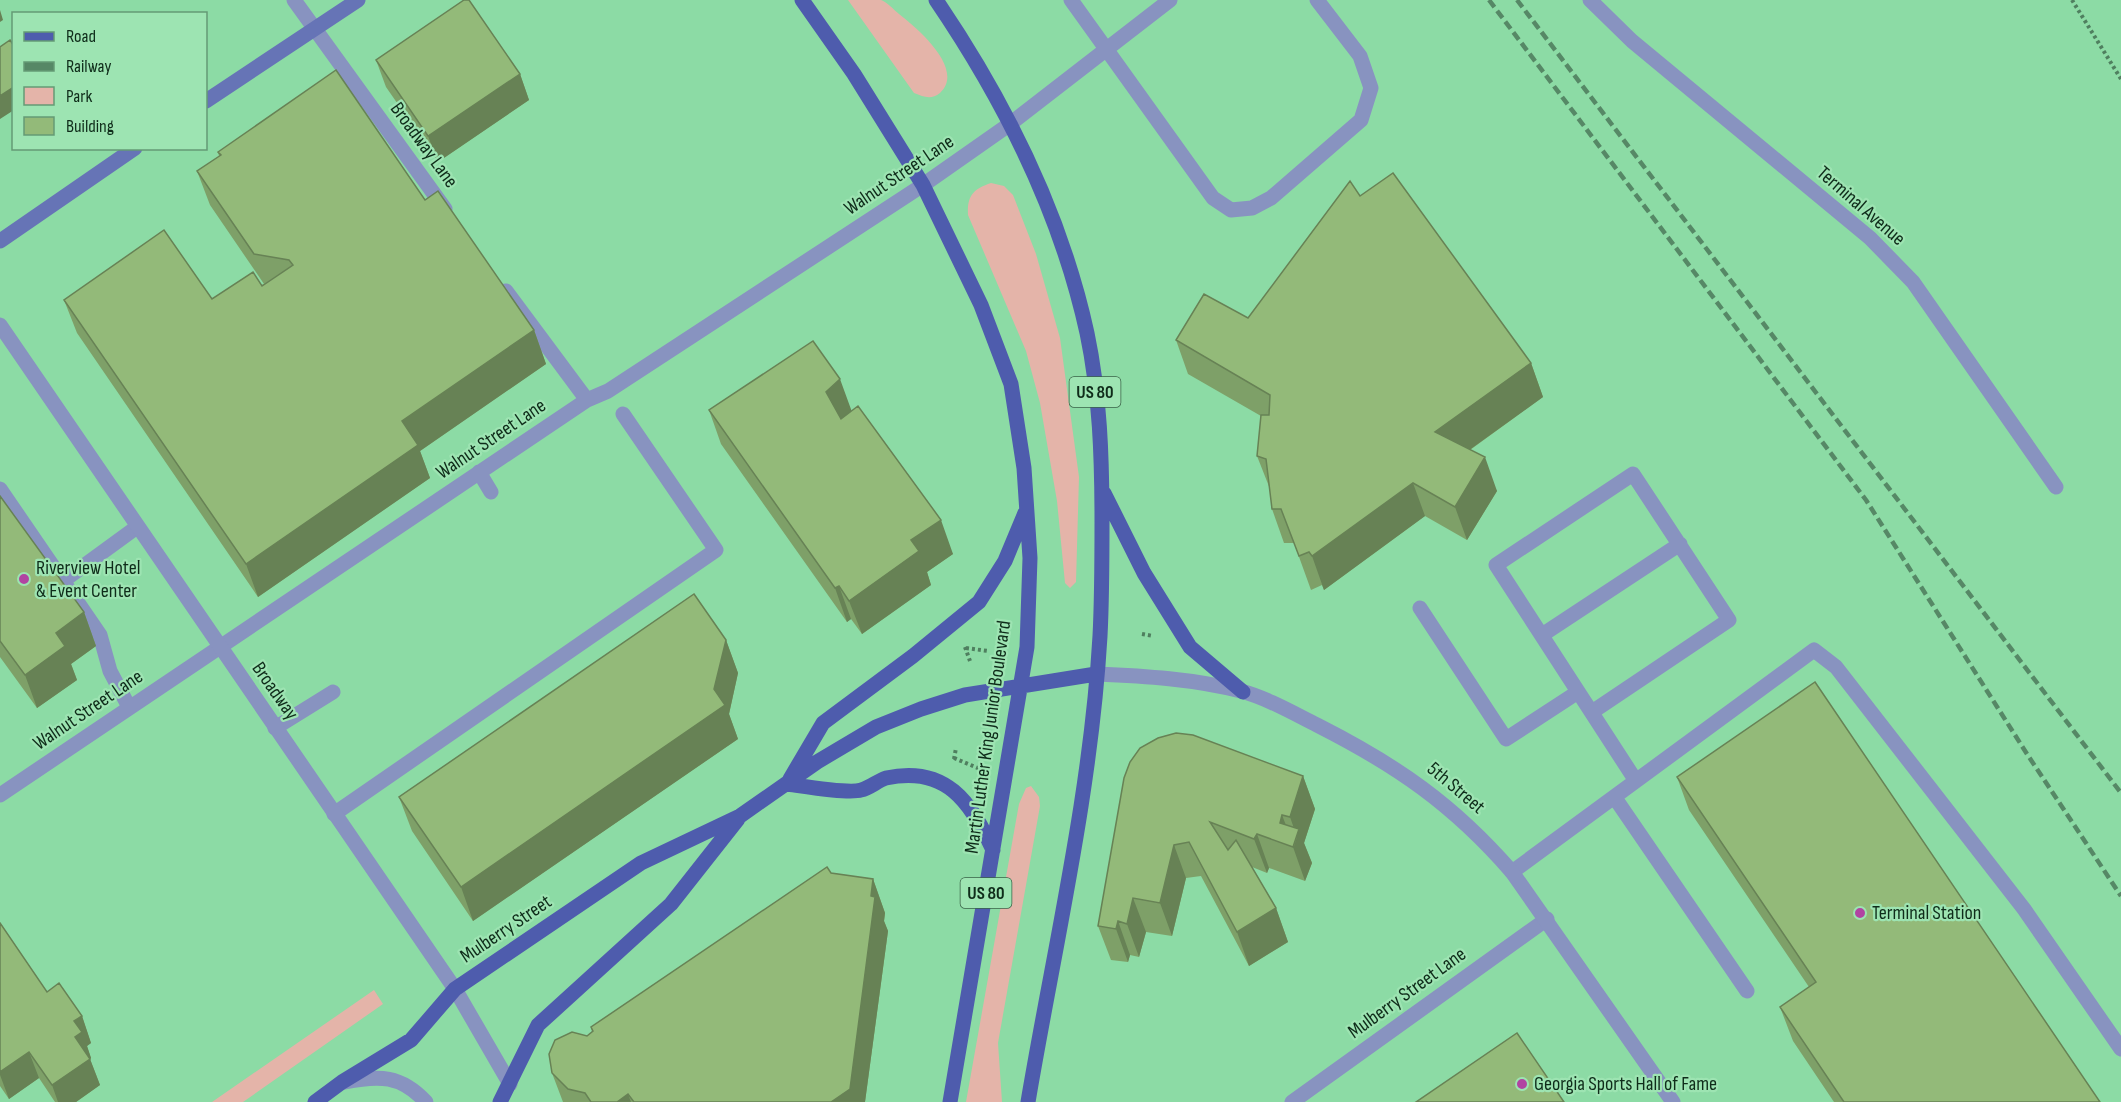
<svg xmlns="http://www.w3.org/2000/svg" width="2121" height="1102" font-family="'Sofia Sans Condensed',sans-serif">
  <rect width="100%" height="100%" fill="#9de4b2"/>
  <path fill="#8cdba5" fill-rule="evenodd" d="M 0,0 L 2121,0 L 2121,1102 L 0,1102 ZM 14,14 L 206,14 L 206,148 L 14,148 Z"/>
  <path fill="#e4b4a9" d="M 848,0 C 858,0 872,0 881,0 C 887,2 894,10 899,14 C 916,27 966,69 940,93 C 931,100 924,97 914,93 Z
    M 991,183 L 1004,186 L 1013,195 L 1036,254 L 1060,338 L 1079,477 L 1076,582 L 1070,588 L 1065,583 L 1057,501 L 1040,403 L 1026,351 L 968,215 C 967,196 973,189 991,183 Z
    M 1031,786 L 1039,797 L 1040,806 L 998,1043 L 1002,1102 L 966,1102 L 1019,804 L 1026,788 Z
    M 374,990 L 383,1004 L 243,1102 L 212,1102 Z"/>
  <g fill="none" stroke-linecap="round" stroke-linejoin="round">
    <path stroke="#4f7f5f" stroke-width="4" stroke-dasharray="3 3" stroke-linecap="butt" d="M 2072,0 L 2121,79
      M 1142,634 L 1153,636
      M 965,647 L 970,661
      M 966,648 L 988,651
      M 954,758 L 980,769
      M 954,759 L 956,748"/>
    <path stroke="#8893c0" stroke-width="15" d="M 294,0 L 445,209
      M 1071,0 L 1213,198 L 1231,210 L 1252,208 L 1271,198 L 1361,120 L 1371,88 L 1360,56 L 1317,0
      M 506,291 L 587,400
      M 479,472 L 491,492
      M 0,489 L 100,635 L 110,671 L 129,707
      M 63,581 L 137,527
      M 1420,608 L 1506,739 L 1578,692
      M 1542,635 L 1680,544
      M 1592,712 L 1729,620 L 1633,474 L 1496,565 L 1636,781
      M 275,728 L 333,692
      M 0,795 L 587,400 L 608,391 L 923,185 L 1010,124 L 1170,0
      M 1615,798 L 1747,991
      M 334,814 L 716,550 L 623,414
      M 1512,872 L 1814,650 L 1836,667 L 2024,909 L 2121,1049
      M 345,1082 C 379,1075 401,1075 426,1102
      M 1292,1102 L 1547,919"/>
    <path stroke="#8893c0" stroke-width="15" d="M 1590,0 L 1632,41 L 1870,238 L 1913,282 L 2056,487
      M 0,325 L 455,989 L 510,1084
      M 1096,674 C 1145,676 1194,679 1241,691 C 1267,698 1293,713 1317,725 C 1396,765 1453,804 1512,872 L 1673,1102"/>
    <path stroke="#6674b6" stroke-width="15" d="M 206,101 L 358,0
      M 0,241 L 135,148"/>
    <path stroke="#4e5cad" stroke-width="15" d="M 802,0 L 854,74 L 923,185 L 981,305 L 1011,384 L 1024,468 L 1030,558 L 1027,647 L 950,1102
      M 936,0 C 1004,100 1061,214 1087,333 C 1100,395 1102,458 1102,522 C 1102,560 1102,598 1100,636 C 1091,793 1054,948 1028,1102
      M 1104,493 L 1144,573 L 1190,647 L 1243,692
      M 790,779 L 823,723 L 913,656 L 979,602 L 1005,561 L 1025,513
      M 787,784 C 802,786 849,794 861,790 C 870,788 877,781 886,778 C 946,765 971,802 993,850
      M 315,1102 L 342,1082 L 411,1040 L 455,989 L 641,863 L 740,816 L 817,762 L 876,727 L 921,709 L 965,695 L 1096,674
      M 500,1102 L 538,1025 L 671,904 L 738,819"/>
    <path stroke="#568866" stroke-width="4.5" stroke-dasharray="9 4.5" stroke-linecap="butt" d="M 1489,0 L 1866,500 L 2027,754 L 2121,896
      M 1517,0 L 2121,793"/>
  </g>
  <path fill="#7ea068" d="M 376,60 L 520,74 L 529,100 L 438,162 L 386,87 Z
    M 218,152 L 425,200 L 534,330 L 546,364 L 420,451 L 430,478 L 258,597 L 77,333 L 64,300 L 212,299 L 264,284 L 210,205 L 197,171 L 219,156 Z
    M 1360,196 L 1531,363 L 1543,397 L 1470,450 L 1497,491 L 1467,540 L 1425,516 L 1324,590 L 1322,585 L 1311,590 L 1294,543 L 1284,543 L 1272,509 L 1270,489 L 1257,456 L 1261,416 L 1188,374 L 1176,340 L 1248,318 Z
    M 709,410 L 852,411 L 953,554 L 927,572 L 931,585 L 862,634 L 851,619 L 847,622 L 721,444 Z
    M 0,496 L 84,612 L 96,646 L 71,664 L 77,680 L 37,708 L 0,657 Z
    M 726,640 L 738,673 L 729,714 L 738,739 L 473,921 L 412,831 L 399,797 Z
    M 1130,762 L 1303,776 L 1315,809 L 1304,843 L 1312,863 L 1305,881 L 1269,868 L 1267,873 L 1252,867 L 1276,908 L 1288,942 L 1249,966 L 1201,876 L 1186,878 L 1172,936 L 1146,932 L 1139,957 L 1130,955 L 1128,962 L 1111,960 L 1098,926 Z
    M 1677,777 L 2100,1102 L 1834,1102 L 1793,1041 L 1780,1007 L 1809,987 L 1689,810 Z
    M 831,873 L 873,879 L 885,913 L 884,921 L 888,931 L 865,1102 L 563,1102 L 552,1073 L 592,1032 L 591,1027 Z
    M 0,923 L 47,992 L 82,1016 L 91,1043 L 87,1046 L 91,1058 L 90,1059 L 100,1085 L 76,1102 L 55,1102 L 39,1078 L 9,1099 L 0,1086 Z"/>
  <path fill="#678255" d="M 0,10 L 3,20 L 0,22 Z
    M 520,74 L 529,100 L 438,162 L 428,136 Z
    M 14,87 L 14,110 L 0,119 L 0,96 Z
    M 534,330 L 546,364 L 420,451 L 430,478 L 258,597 L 246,564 L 402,421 Z
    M 1531,363 L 1543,397 L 1447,466 L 1435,432 Z
    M 840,379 L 852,412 L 838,426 L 826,392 Z
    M 1485,457 L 1497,491 L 1467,540 L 1455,507 Z
    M 1413,483 L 1425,516 L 1324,590 L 1312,556 Z
    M 941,520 L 953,554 L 927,572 L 931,585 L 862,634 L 849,601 L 911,540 Z
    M 839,586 L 851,619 L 847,622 L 835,588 Z
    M 84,612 L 96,646 L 71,664 L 77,680 L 37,708 L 25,675 L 56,633 Z
    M 726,640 L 738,673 L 729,714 L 738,739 L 473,921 L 461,887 L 714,689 Z
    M 1303,776 L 1315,809 L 1304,843 L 1312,863 L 1305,881 L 1293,847 L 1280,823 L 1282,815 L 1294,846 L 1297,837 L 1290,817 Z
    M 1257,834 L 1269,868 L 1267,873 L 1254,839 Z
    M 1174,845 L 1186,878 L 1172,936 L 1160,903 Z
    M 873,879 L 885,913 L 884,921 L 888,931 L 865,1102 L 831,1102 L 871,896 Z
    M 1133,898 L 1146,932 L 1139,957 L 1127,924 Z
    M 1276,908 L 1288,942 L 1249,966 L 1237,932 Z
    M 1118,921 L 1130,955 L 1128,962 L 1116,929 Z
    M 82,1016 L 91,1043 L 87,1046 L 91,1058 L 90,1059 L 100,1085 L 76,1102 L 58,1102 L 52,1085 L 75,1037 L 74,1021 Z
    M 29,1052 L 39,1078 L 9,1099 L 0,1075 L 0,1072 Z
    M 628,1094 L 631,1102 L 617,1102 Z"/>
  <path fill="#93ba79" stroke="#678255" stroke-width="1.5" d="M 464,0 L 469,0 L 520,74 L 428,136 L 376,60 Z
    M 10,40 L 14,46 L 14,87 L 0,96 L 0,47 Z
    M 336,70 L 425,200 L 438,191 L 534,330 L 402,421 L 418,445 L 246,564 L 64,300 L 164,230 L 212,299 L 253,272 L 262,286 L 293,265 L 289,260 L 254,254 L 197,171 L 221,155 L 218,152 Z
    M 1393,173 L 1531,363 L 1435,432 L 1485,457 L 1455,507 L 1413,483 L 1312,556 L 1309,552 L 1299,556 L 1281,509 L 1272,509 L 1266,459 L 1257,456 L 1261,415 L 1269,415 L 1270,395 L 1176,340 L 1204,294 L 1248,318 L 1350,181 L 1360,196 Z
    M 813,341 L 840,379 L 826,392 L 841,419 L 858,406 L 941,520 L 911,540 L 919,551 L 849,601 L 839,586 L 835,588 L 709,410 Z
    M 0,496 L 84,612 L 56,633 L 65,646 L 25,675 L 0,641 Z
    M 694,594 L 726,640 L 714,689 L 725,705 L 461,887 L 399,797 Z
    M 1815,682 L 2100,1102 L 1844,1102 L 1780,1007 L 1816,982 L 1677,777 Z
    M 1176,733 L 1193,735 L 1303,776 L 1290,817 L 1282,815 L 1280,823 L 1299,829 L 1293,847 L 1257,834 L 1254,839 L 1210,822 L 1228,850 L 1236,840 L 1276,908 L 1237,932 L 1189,842 L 1174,845 L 1160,903 L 1133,898 L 1127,924 L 1118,921 L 1116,929 L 1098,926 L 1124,778 L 1130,762 L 1140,748 L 1158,738 Z
    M 827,867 L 831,873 L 873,879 L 871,896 L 875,897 L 850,1089 L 831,1102 L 634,1102 L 628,1094 L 617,1102 L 591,1102 L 585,1093 L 568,1089 L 552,1073 L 549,1054 L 555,1040 L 572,1032 L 587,1036 L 593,1031 L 591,1027 Z
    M 0,923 L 47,992 L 59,983 L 82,1016 L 74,1021 L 82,1032 L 75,1037 L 90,1059 L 52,1085 L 29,1052 L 0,1072 Z
    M 1517,1033 L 1564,1102 L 1416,1102 Z"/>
  <g fill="#b144a2" stroke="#9de4b2" stroke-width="2">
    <circle cx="24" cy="579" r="6"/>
    <circle cx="1860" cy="913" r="6"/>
    <circle cx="1522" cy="1084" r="6"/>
  </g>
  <g text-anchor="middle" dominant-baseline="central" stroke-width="4.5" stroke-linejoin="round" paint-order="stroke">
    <g fill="#9de4b2" stroke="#3a6348" stroke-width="1.5">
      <rect x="1069.5" y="377" width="51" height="30" rx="4.5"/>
      <rect x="960.5" y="878" width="51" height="30" rx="4.5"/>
    </g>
    <g font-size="18" font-weight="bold" fill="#0f2c1a">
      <text x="1095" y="392">US 80</text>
      <text x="986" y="893">US 80</text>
    </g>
    <g font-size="20" fill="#0f2c1a" stroke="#9de4b2">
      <text transform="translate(424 145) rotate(54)">Broadway Lane</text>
      <text transform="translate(899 175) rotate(-34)">Walnut Street Lane</text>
      <text transform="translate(1861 206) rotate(41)">Terminal Avenue</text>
      <text transform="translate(491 439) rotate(-34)">Walnut Street Lane</text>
      <text transform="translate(275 691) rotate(55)">Broadway</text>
      <text transform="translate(88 710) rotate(-34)">Walnut Street Lane</text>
      <text transform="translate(988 737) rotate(-82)">Martin Luther King Junior Boulevard</text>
      <text transform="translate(1456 788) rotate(40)">5th Street</text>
      <text transform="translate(506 929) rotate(-34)">Mulberry Street</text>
      <text transform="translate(1407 993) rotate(-36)">Mulberry Street Lane</text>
    </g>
    <g font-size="20" fill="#0f2c1a" stroke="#9de4b2" text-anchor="start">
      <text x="36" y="568">Riverview Hotel<tspan x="36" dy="23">&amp; Event Center</tspan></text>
      <text x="1872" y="913">Terminal Station</text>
      <text x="1534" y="1084">Georgia Sports Hall of Fame</text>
    </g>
  </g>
  <rect x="12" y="12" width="195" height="138" fill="#9de4b2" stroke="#649a75" stroke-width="1.5"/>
  <rect x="24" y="32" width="30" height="9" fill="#4e5cad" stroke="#649a75" stroke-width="1.5"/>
  <text x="66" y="42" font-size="18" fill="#0f2c1a">Road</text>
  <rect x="24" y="62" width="30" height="9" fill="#568866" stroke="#649a75" stroke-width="1.5"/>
  <text x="66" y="72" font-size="18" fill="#0f2c1a">Railway</text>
  <rect x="24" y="87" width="30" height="18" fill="#e4b4a9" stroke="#649a75" stroke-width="1.5"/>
  <text x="66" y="102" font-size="18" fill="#0f2c1a">Park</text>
  <rect x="24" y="117" width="30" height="18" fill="#93ba79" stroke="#649a75" stroke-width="1.5"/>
  <text x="66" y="132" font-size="18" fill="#0f2c1a">Building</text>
</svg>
